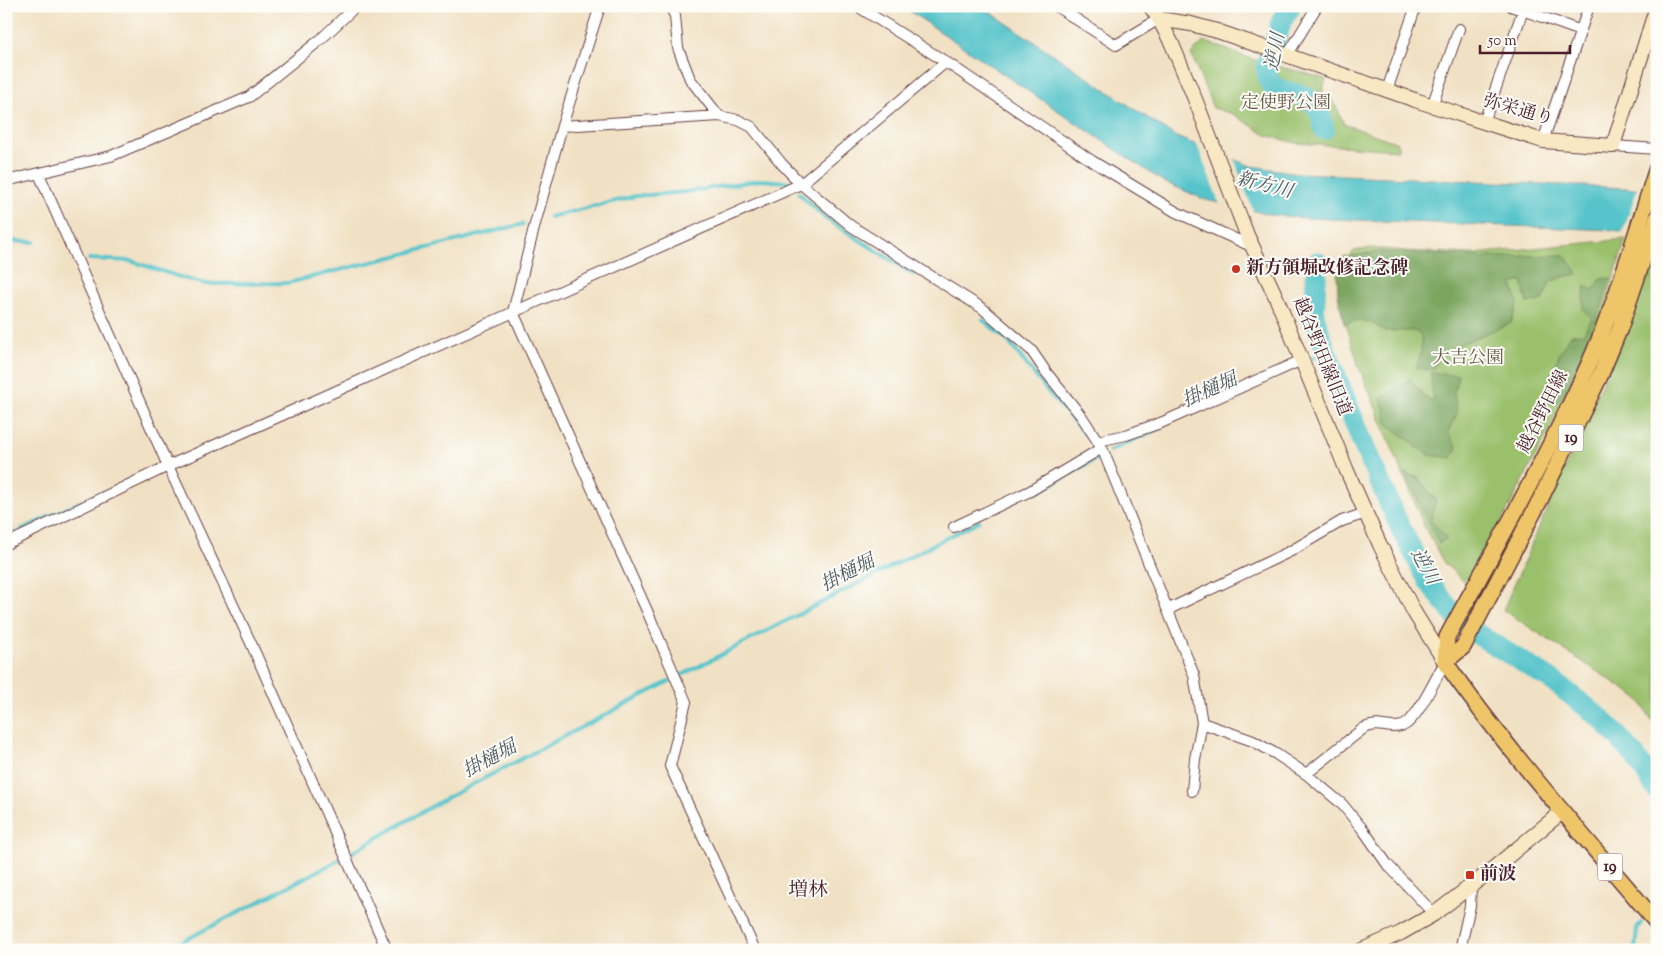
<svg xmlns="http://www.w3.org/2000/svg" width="1663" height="956" font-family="'Sorts Mill Goudy','Noto Serif JP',serif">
  <rect width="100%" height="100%" fill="#fdfcf7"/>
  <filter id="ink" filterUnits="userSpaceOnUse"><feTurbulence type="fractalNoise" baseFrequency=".02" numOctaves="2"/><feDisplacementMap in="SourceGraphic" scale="10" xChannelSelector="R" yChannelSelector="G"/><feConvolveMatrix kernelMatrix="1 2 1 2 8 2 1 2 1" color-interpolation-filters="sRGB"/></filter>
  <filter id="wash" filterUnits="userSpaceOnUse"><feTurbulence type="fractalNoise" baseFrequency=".0096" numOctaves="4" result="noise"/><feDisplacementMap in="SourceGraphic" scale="20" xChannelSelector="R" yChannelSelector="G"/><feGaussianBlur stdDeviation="1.12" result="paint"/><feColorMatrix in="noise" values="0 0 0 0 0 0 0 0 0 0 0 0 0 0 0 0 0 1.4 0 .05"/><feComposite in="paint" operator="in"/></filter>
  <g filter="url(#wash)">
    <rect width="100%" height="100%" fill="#f1e1c4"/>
    <path fill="#9ac06c" stroke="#72704c" d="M 1204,41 L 1252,59 L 1326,79 L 1322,93 C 1335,98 1338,112 1344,124 L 1398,143 L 1398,150 L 1296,143 L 1266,135 L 1233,114 L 1213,108 L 1191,54 Z
      M 1626,239 L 1600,322 L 1583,363 L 1525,477 L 1468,585 L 1444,563 L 1425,528 L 1359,367 L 1343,314 L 1338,284 L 1339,268 L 1354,251 L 1371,248 L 1406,251 L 1473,254 Z
      M 1653,266 L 1657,267 L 1657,728 L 1638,698 L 1503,610 Z"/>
    <path fill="#7ba660" stroke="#626246" d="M 1376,252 L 1489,257 L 1564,255 L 1576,270 L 1578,275 L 1566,276 L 1550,282 L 1543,300 L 1527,303 L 1522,281 L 1512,284 L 1518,303 L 1511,323 L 1456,346 L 1451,354 L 1441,354 L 1433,370 L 1416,368 L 1421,353 L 1421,335 L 1416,331 L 1385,331 L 1371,323 L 1360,320 L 1344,324 L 1338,294 L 1337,275 L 1344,257 Z
      M 1611,278 L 1596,322 L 1580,360 L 1561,399 L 1551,404 L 1546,398 C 1551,375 1557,352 1572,334 L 1584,333 L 1592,318 L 1583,310 L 1585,286 L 1593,290 L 1601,279 Z
      M 1431,373 L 1458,375 L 1454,392 L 1457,414 L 1448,432 L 1457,447 L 1452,458 L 1429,455 L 1416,447 L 1409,440 L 1388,425 L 1381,398 L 1410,379 L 1425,398 L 1433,400 Z
      M 1405,473 L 1418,478 L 1436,500 L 1431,521 L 1447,538 L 1439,544 Z"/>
    <path fill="#56c4ca" stroke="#50727a" d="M 902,6 L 981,6 L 1176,137 L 1251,166 L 1298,173 L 1626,188 L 1657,193 L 1657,237 L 1613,230 L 1305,218 L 1272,215 L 1206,200 L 1164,182 Z"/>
    <path fill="#f1e1c4" d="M 1196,142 L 1233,156 L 1254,213 L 1220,205 Z
      M 1638,187 L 1657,190 L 1657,239 L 1622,234 Z"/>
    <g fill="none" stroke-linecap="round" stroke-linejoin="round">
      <path stroke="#56c4ca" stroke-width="4" d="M 799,193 L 825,218 L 913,274
        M 550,217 L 636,196 L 686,192 L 760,180 L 788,182
        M 6,241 L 34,242
        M 89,259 L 131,261 L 186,279 L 206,284 L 288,283 L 523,224
        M 983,320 L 1007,340 L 1049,393 L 1089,439
        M 1311,359 L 1326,351
        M 1110,451 L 1162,427
        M 1038,492 L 1098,458
        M 90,498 L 101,493
        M 22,529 L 81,502
        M 6,536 L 14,532
        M 680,676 L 979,521
        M 351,853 L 441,801 L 670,681
        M 166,950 L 339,860
        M 1635,950 L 1637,928 L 1641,923"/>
      <path stroke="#56c4ca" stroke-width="21" d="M 1291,6 L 1282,20 L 1266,68 L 1270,83 L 1277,89 L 1305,96 L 1319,108 L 1324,129
        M 1317,262 L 1314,316 L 1326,351 L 1366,451 L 1401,529 L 1429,582 L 1461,624 L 1553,681 L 1603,720 L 1635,756 L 1657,790"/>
    </g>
  </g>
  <g filter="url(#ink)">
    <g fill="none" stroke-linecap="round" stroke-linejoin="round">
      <g stroke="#633c42" stroke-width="12">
        <path id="street" d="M 600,6 L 562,126 L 535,224 L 513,312 L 648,613 L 686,702 L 670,766 L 755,950
          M 670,6 L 675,16 L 678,48 L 690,79 L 719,116
          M 857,6 L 946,62 L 1092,161 L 1176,212 L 1253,247
          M 1056,6 L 1116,45 L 1159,19
          M 1511,6 L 1581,31
          M 1287,56 L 1317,6
          M 1387,90 L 1416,6
          M 1432,106 L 1459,29
          M 1484,122 L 1523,10
          M 562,126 L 719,116 L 738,120 L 752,127 L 782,164 L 801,184 L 851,226 L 982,308 L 1031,350 L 1046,372 L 1082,417 L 1102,448 L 1194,675 L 1202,723 L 1195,759 L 1192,791
          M 1543,141 L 1589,6
          M 1613,146 L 1657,149
          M 39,174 L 168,466 L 250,641 L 387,950
          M 6,181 L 111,156 L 249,97 L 320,40 L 356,6
          M 1098,441 L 1126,435 L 1163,422 L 1302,360
          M 954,527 L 1030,491 L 1102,448
          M 6,544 L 168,466 L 801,184 L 946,62
          M 1169,609 L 1291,551 L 1342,521 L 1366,513
          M 1202,723 L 1253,741 L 1276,754 L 1306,774 L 1342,804 L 1364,831 L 1387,864 L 1434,914
          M 1306,774 L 1364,728 C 1380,721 1387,730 1402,726 C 1416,723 1437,675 1445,662
          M 1460,950 L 1470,906 L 1471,886"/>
      </g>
      <g stroke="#633c42" stroke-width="16">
        <path id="secondary" d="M 1150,6 L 1159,19 L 1172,44 L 1197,104 L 1247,235 L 1276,297 L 1347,471 L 1380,545 L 1414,612 L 1445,662
          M 1159,19 L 1191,24 L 1217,31 L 1415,100 L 1543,141 L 1613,146 L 1657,6
          M 1362,950 L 1401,933 L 1434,914 L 1489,872 L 1563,811"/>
      </g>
      <g stroke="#633c42" stroke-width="18">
        <path id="primary" d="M 1657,168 C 1635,235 1616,304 1587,368 C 1545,460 1495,549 1447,637 L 1445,662 C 1509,753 1585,837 1657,923
          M 1445,662 L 1463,647 L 1540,500 L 1601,374 L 1620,328 L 1657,218"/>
      </g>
      <use href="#street" stroke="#fff" stroke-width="10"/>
      <use href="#secondary" stroke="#f8e8c3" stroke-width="14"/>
      <use href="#primary" stroke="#eec569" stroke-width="15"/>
    </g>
  </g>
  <g fill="#c8321e" stroke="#fdfcf7" stroke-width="2">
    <circle cx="1236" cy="269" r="5"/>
    <rect x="1465" y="870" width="10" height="10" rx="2.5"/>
  </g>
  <g text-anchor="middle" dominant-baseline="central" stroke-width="4" stroke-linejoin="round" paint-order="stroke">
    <g fill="#fdfcf7" stroke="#806168" stroke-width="1">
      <rect x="1558.5" y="424.5" width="25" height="27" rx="4"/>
      <rect x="1597.5" y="853.5" width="25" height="27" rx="4"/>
    </g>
    <g font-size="16" font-weight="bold" fill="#4a1f2b">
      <text x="1571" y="438">19</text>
      <text x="1610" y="867">19</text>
    </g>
    <g font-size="18" fill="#665742" stroke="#fdfcf7">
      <text x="1286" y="104">定使野公園</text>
      <text x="1468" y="359">大吉公園</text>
    </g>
    <g font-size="18" fill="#4a1f2b" stroke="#fdfcf7">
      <text transform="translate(1518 111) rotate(16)">弥栄通り</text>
      <text transform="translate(1321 357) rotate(68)">越谷野田線旧道</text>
      <text transform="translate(1544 412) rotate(-63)">越谷野田線</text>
    </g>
    <g font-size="18" font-weight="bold" fill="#4a1f2b" stroke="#fdfcf7" text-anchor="start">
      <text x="1246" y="269">新方領堀改修記念碑</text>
      <text x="1480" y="875">前波</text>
    </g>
    <g font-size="19" font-style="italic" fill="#4e5963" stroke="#fdfcf7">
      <text transform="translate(1276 52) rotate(-79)">逆川</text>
      <text transform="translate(1264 186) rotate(14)">新方川</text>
      <text transform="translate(1210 391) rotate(-24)">掛樋堀</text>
      <text transform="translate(1424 567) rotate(62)">逆川</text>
      <text transform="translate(848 574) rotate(-27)">掛樋堀</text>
      <text transform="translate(490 760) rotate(-28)">掛樋堀</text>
    </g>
    <g font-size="20" fill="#4a1f2b" stroke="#fdfcf7">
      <text x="808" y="891">増林</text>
    </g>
  </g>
  <rect width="1663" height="956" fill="none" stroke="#fdfcf7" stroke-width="25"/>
  <path d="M1480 45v8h90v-8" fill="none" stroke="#4a1f2b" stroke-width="2.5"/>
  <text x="1488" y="45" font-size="15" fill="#4a1f2b" stroke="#fdfcf7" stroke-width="4" paint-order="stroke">50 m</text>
</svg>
